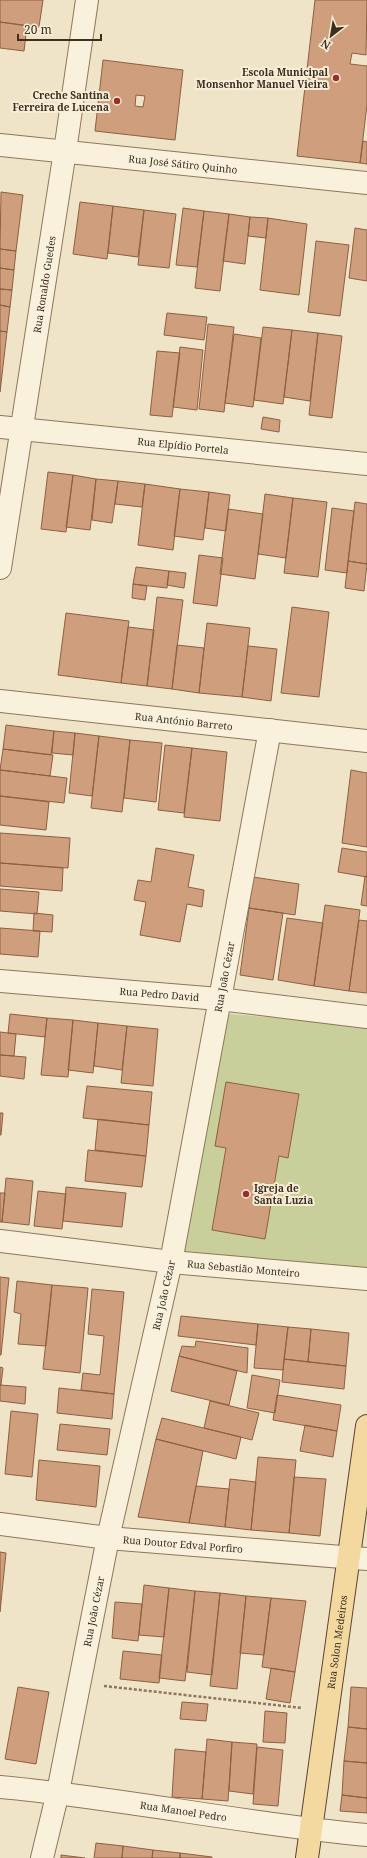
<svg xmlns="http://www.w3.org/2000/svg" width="367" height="1858" font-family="'Noto Serif',serif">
  <rect width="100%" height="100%" fill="#f0e4c8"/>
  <path fill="#c9cf9b" d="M 217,1013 L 367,1025 L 367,1286 L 164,1266 Z"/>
  <path fill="#cf9f7d" stroke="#8d5f41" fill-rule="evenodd" d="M 0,0 L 43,0 L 39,27 L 0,22 Z
    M 315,0 L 367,0 L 366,55 L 352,53 L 350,64 L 367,66 L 367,105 L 360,163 L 297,156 Z
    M 0,22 L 27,26 L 24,51 L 0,48 Z
    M 103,60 L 183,70 L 175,140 L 95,131 ZM 136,95 L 145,96 L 143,107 L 135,106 Z
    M 363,141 L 367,142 L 367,164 L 360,163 Z
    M 1,192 L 23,195 L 16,251 L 0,249 Z
    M 80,202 L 113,206 L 107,259 L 73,254 Z
    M 113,206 L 144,210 L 138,257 L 108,253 Z
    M 183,208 L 204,211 L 197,267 L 176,265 Z
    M 144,210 L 176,214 L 169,268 L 138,265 Z
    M 204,211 L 229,214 L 220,291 L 195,288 Z
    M 229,214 L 250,217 L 245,264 L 223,261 Z
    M 250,217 L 268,218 L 266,238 L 248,236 Z
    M 268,218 L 307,224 L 299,295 L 260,290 Z
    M 355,228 L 367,230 L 367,281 L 349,278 Z
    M 316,241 L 349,245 L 340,316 L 308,312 Z
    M 0,249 L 16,251 L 14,270 L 0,268 Z
    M 0,268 L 14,270 L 12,290 L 0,289 Z
    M 0,289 L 12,290 L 10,307 L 0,305 Z
    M 0,305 L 10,307 L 7,332 L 0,331 Z
    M 167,313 L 207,317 L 204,340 L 164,335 Z
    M 208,324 L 234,327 L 224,412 L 199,409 Z
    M 263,327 L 292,330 L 283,404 L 254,400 Z
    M 292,330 L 318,333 L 310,401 L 284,397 Z
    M 0,331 L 7,332 L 0,392 Z
    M 318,333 L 342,336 L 332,418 L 309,415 Z
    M 234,334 L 261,338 L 253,407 L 225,403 Z
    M 180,347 L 203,350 L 197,410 L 173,407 Z
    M 157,351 L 180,353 L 172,417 L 150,415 Z
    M 263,417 L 280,420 L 279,432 L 261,429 Z
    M 48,472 L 73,475 L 66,532 L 41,529 Z
    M 73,475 L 96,479 L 90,530 L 66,527 Z
    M 96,479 L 118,481 L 112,523 L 92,520 Z
    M 118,481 L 145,484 L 142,507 L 115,504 Z
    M 145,484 L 180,489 L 173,550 L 138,545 Z
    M 180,489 L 209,492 L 203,540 L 174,536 Z
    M 209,492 L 230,495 L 226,531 L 205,528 Z
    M 265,494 L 293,498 L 286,558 L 258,554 Z
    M 293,498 L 327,502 L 318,577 L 284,573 Z
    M 355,502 L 367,504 L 367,564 L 348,561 Z
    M 332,508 L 354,511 L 347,573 L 325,570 Z
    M 228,509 L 263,514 L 255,579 L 220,574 Z
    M 199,555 L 223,558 L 217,606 L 193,603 Z
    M 348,561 L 367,564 L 364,591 L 345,588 Z
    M 136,567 L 169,571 L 167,588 L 133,584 Z
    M 169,571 L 186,573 L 184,588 L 167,585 Z
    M 133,584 L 147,586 L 145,600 L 132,598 Z
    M 157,597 L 183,600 L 172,689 L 147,686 Z
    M 292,607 L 329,612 L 319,697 L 281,693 Z
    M 66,613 L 129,621 L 121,683 L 58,675 Z
    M 207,623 L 250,628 L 242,697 L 199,693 Z
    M 128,627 L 154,630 L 147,686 L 121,683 Z
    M 177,645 L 204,648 L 199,693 L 172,689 Z
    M 248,646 L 277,649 L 271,701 L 242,697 Z
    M 6,725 L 54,731 L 51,755 L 3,749 Z
    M 54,731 L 75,733 L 73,755 L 52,753 Z
    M 75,733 L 99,736 L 92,796 L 69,793 Z
    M 99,736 L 130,740 L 122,812 L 91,808 Z
    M 130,740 L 162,743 L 156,802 L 124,798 Z
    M 165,745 L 192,748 L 184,813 L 158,810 Z
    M 192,748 L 227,752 L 220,821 L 184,817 Z
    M 3,749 L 53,755 L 50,776 L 0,770 Z
    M 0,770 L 67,778 L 64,803 L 0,796 Z
    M 351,770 L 367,773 L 367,847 L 342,843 Z
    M 0,796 L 49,802 L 46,830 L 0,825 Z
    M 0,833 L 70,838 L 68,868 L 0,863 Z
    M 156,848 L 194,855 L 188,887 L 204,890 L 202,907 L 187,904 L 180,942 L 140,935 L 146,902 L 134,900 L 138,880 L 151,882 Z
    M 342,848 L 367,852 L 367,877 L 338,872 Z
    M 0,863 L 63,868 L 62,891 L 0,886 Z
    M 365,876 L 367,877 L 367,906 L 361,905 Z
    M 253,877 L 299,884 L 295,915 L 249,908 Z
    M 0,889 L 39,892 L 37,914 L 0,911 Z
    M 325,905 L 360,910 L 349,991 L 314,986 Z
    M 249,908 L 283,913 L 273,980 L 240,975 Z
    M 34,913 L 53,915 L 52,932 L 33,931 Z
    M 287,918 L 323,923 L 314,986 L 278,980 Z
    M 359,920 L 367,921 L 367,993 L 349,991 Z
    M 0,928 L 40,931 L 38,957 L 0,954 Z
    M 10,1014 L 47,1018 L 45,1037 L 8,1033 Z
    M 47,1018 L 73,1020 L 68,1077 L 41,1075 Z
    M 73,1020 L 98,1023 L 93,1073 L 68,1070 Z
    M 98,1023 L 127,1026 L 122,1070 L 94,1066 Z
    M 127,1026 L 158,1029 L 153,1086 L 121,1083 Z
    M 0,1032 L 16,1034 L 14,1056 L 0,1055 Z
    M 0,1055 L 26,1057 L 24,1079 L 0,1076 Z
    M 226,1082 L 299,1094 L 288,1158 L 279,1156 L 265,1239 L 212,1230 L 226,1148 L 215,1146 Z
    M 87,1086 L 152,1092 L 149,1125 L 83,1118 Z
    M 0,1113 L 3,1113 L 1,1135 L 0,1135 Z
    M 98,1119 L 149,1125 L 146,1156 L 95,1150 Z
    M 88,1150 L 146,1156 L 142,1187 L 85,1181 Z
    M 6,1178 L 33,1181 L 29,1225 L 2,1222 Z
    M 66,1187 L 126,1193 L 122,1227 L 63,1221 Z
    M 38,1191 L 66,1194 L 62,1229 L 34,1226 Z
    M 0,1193 L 5,1193 L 2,1222 L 0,1222 Z
    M 0,1277 L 9,1278 L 1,1355 L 0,1355 Z
    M 17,1281 L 52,1285 L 46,1346 L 18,1344 L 21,1314 L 14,1312 Z
    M 52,1285 L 88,1288 L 80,1373 L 43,1369 Z
    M 92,1289 L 124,1292 L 114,1394 L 81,1390 L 83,1373 L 100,1375 L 104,1336 L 88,1334 Z
    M 181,1316 L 258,1324 L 256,1345 L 178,1336 Z
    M 258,1324 L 288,1327 L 283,1370 L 254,1368 Z
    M 288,1327 L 311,1329 L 308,1362 L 284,1359 Z
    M 311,1329 L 349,1333 L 346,1366 L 308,1362 Z
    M 196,1341 L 248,1348 L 247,1373 L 179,1356 L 182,1346 L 195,1347 Z
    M 179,1356 L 237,1371 L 229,1405 L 171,1391 Z
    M 284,1359 L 346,1366 L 344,1389 L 282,1382 Z
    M 0,1367 L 3,1368 L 1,1385 L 0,1385 Z
    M 252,1375 L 280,1380 L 275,1413 L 247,1408 Z
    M 0,1385 L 26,1387 L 25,1404 L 0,1401 Z
    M 59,1388 L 114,1394 L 112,1419 L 57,1413 Z
    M 277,1395 L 341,1405 L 337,1431 L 273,1420 Z
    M 210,1401 L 259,1413 L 252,1440 L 204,1428 Z
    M 11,1411 L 38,1414 L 32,1477 L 5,1474 Z
    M 162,1418 L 241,1437 L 236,1459 L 156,1439 Z
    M 60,1424 L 110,1429 L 107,1455 L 57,1450 Z
    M 305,1425 L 337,1431 L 333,1457 L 300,1451 Z
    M 156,1439 L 203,1451 L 189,1523 L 138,1517 Z
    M 258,1457 L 296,1460 L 289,1533 L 251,1530 Z
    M 39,1460 L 100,1466 L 96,1507 L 36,1500 Z
    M 294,1477 L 326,1479 L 320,1536 L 289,1533 Z
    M 230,1479 L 256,1482 L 251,1530 L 225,1527 Z
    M 196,1486 L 229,1489 L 225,1527 L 189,1523 Z
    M 0,1552 L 6,1553 L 0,1612 Z
    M 144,1585 L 169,1588 L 164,1637 L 139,1635 Z
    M 169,1588 L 195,1591 L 185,1681 L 159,1678 Z
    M 195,1591 L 220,1593 L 212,1675 L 187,1672 Z
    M 220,1593 L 246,1596 L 237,1689 L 210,1686 Z
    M 246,1596 L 271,1598 L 264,1655 L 240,1653 Z
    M 271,1598 L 306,1601 L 295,1672 L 262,1667 Z
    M 115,1602 L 142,1604 L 138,1641 L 112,1638 Z
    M 123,1651 L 162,1655 L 159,1683 L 120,1679 Z
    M 271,1668 L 295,1672 L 290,1703 L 266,1699 Z
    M 18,1687 L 49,1692 L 36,1764 L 5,1759 Z
    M 351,1687 L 367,1688 L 367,1729 L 348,1727 Z
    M 182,1702 L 208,1704 L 206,1721 L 180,1719 Z
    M 265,1711 L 287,1713 L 285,1743 L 263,1742 Z
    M 348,1727 L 367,1729 L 367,1763 L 344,1761 Z
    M 207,1739 L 232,1742 L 228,1801 L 202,1799 Z
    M 232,1742 L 257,1744 L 253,1794 L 229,1791 Z
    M 257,1747 L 283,1750 L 278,1806 L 253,1804 Z
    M 175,1749 L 206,1752 L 202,1799 L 172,1797 Z
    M 344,1761 L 367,1763 L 367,1798 L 342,1795 Z
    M 342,1795 L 367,1798 L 367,1813 L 340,1811 Z
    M 96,1843 L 123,1846 L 122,1858 L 94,1858 Z
    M 123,1846 L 153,1850 L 152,1858 L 122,1858 Z
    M 153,1850 L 180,1853 L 180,1858 L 152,1858 Z
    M 180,1853 L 212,1857 L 212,1858 L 180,1858 Z
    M 61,1855 L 85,1858 L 61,1858 Z"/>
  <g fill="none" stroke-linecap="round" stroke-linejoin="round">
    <g stroke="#8d765c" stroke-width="24">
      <g id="street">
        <path id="s1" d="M 0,145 L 367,183"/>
        <path id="s2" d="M 0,427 L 367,464"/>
        <path id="s3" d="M 0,568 L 65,151 L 87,0"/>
        <path id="s4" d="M 0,701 L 367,741"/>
        <path id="s5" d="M 0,981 L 219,999 L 367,1017"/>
        <path id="s6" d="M 0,1241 L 171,1262 L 367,1279"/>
        <path id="s7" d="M 0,1524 L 108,1538 L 367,1559"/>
        <path id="s8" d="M 0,1787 C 123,1798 244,1824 367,1835"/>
        <path id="s9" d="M 42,1858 L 58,1792 L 108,1538 L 171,1262 L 270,730"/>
      </g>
    </g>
    <g stroke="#5b4430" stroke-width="24">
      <g id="primary">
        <path id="s10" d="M 307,1858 L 367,1426"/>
      </g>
    </g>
    <path stroke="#8d765c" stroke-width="2.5" stroke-dasharray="3 2" stroke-linecap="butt" d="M 104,1686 L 302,1708"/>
    <use href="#street" stroke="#faf1dc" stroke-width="22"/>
    <use href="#primary" stroke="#f3d9a0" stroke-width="22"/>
  </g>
  <g fill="#9e2a2b" stroke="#f7eed8" stroke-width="1.5">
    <circle cx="336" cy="78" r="4"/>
    <circle cx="117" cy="101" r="4"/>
    <circle cx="246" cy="1194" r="4"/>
  </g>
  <g text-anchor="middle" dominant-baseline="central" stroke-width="4" stroke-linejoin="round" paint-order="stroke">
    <g font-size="10" font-weight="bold" fill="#3d2e20" stroke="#f7eed8" text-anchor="end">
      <text x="328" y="72">Escola Municipal<tspan x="328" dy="12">Monsenhor Manuel Vieira</tspan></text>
      <text x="109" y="95">Creche Santina<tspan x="109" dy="12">Ferreira de Lucena</tspan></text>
      <text x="254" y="1188" text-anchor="start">Igreja de<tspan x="254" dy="12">Santa Luzia</tspan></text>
    </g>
    <g font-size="10" fill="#3d2e20" stroke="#f7eed8">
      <text stroke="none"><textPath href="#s1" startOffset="184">Rua José Sátiro Quinho</textPath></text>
      <text stroke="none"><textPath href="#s3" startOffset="287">Rua Ronaldo Guedes</textPath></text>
      <text stroke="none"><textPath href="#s2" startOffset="184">Rua Elpídio Portela</textPath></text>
      <text stroke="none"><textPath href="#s4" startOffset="185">Rua António Barreto</textPath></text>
      <text stroke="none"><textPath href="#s9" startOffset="900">Rua João Cézar</textPath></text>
      <text stroke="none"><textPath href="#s5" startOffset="160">Rua Pedro David</textPath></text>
      <text stroke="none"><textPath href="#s6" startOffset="245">Rua Sebastião Monteiro</textPath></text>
      <text stroke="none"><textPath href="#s9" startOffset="576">Rua João Cézar</textPath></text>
      <text stroke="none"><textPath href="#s7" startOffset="184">Rua Doutor Edval Porfiro</textPath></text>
      <text stroke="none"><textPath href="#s9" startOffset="252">Rua João Cézar</textPath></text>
      <text stroke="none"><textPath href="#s10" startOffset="218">Rua Solon Medeiros</textPath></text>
      <text stroke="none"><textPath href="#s8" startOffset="185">Rua Manoel Pedro</textPath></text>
    </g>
  </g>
  <g transform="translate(331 36) rotate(211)" stroke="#f7eed8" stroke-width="3" paint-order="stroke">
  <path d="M0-3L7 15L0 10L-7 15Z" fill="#3d2e20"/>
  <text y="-6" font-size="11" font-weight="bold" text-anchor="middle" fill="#3d2e20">N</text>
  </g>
  <path d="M18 34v6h83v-6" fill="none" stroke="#3d2e20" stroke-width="2"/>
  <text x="24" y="34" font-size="12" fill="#3d2e20" stroke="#f7eed8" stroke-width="3" paint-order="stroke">20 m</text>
</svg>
